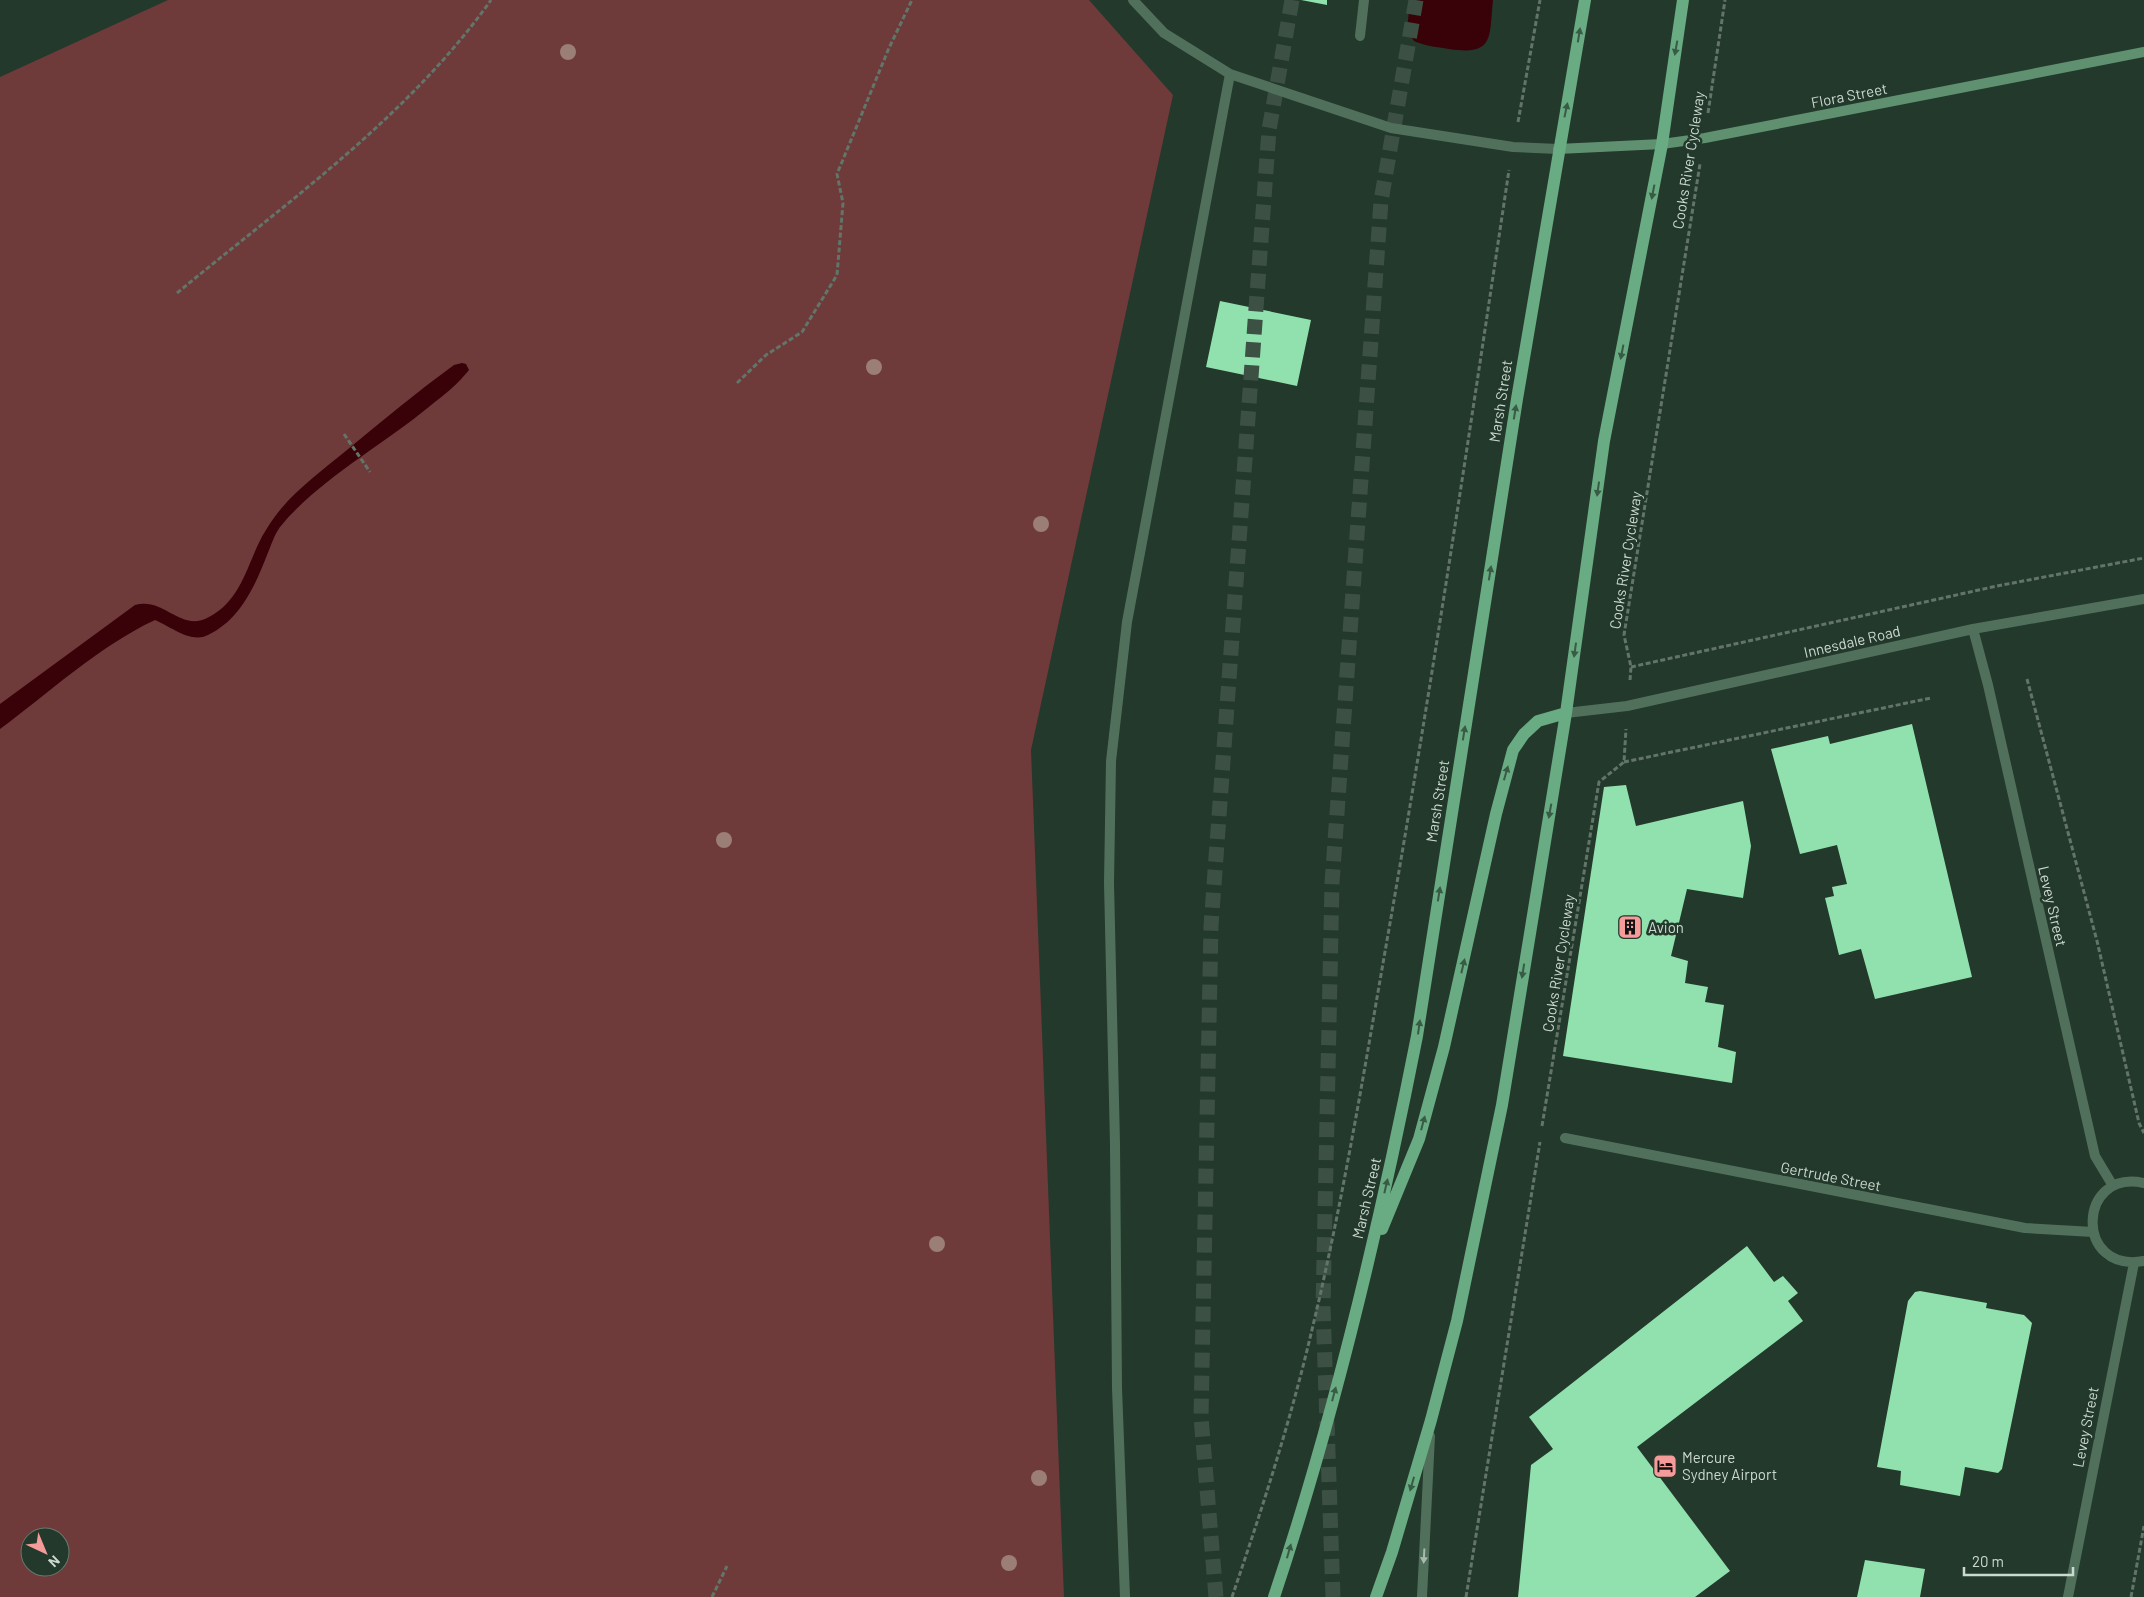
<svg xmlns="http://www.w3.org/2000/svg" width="2144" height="1597" font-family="Barlow,sans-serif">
  <rect width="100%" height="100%" fill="#23392b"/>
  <path fill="#6e3a3a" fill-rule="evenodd" d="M 168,0 L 1089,0 L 1173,95 L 1031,750 L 1064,1597 L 0,1597 L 0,77 ZM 30,1537 L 60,1537 L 60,1567 L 30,1567 Z"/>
  <path fill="#390108" d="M 1410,0 L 1493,0 C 1489,37 1495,56 1449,49 C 1437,47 1425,46 1414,41 L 1407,31 Z
    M 462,363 L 466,364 L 469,370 C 458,384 444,395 430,406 C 383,445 317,481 280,527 C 274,535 271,546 267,555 C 255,586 240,620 208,635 C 191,644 170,626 155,620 C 99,646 49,693 0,729 L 0,704 L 135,605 C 165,597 180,633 209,617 C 244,599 248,558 266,530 C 285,497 318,474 347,450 C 382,421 417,392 454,365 Z"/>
  <path fill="#90e1ae" d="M 1301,0 L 1327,0 L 1327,5 Z
    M 1220,301 L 1311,320 L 1297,386 L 1206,367 Z
    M 1912,724 L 1972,977 L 1875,999 L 1861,949 L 1839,955 L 1825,898 L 1834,896 L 1832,887 L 1847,884 L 1837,845 L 1800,854 L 1771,749 L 1828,736 L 1830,744 Z
    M 1626,785 L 1636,826 L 1743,801 L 1751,846 L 1743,898 L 1687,889 L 1671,956 L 1688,961 L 1685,983 L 1708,987 L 1705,1002 L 1724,1005 L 1718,1047 L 1736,1052 L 1732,1083 L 1563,1056 L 1604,787 Z
    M 1747,1246 L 1774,1282 L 1783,1276 L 1798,1293 L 1788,1301 L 1803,1321 L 1637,1447 L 1730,1571 L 1695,1597 L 1518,1597 L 1531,1465 L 1553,1449 L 1529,1417 Z
    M 1920,1291 L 1987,1303 L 1986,1308 L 2024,1315 L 2032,1323 L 2002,1469 L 1998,1473 L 1965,1467 L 1960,1496 L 1900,1485 L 1901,1471 L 1877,1467 L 1908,1301 L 1915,1292 Z
    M 1865,1560 L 1925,1569 L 1920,1597 L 1857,1597 Z"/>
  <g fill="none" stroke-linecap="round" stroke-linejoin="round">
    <path stroke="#3c5144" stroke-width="15" stroke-dasharray="15 8" stroke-linecap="butt" d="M 1216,1597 L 1201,1417 L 1211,926 L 1269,130 L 1292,0
      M 1333,1597 L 1323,1307 L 1332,883 L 1381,201 L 1416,0"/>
    <path stroke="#637569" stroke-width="3" stroke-dasharray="5 2.5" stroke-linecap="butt" d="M 1708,113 L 1725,0
      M 1518,122 L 1540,0
      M 177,293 C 286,203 408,117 491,0
      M 737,383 L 766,355 L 802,332 L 837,275 L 843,203 L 837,174 L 889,48 L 912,0
      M 344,434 L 370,472
      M 1631,667 L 1997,586 L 2144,558
      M 2027,679 L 2097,941 L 2139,1123 L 2144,1133
      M 1630,680 L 1631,667 L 1624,635 L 1700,164
      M 1624,762 L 1931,698
      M 1542,1126 L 1599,782 L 1624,762 L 1626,729
      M 712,1597 L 727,1566
      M 1232,1597 C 1261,1512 1289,1426 1310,1338 C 1343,1203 1365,1065 1389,929 C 1433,677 1471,423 1509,170
      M 1466,1597 L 1540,1142
      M 2131,1597 L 2144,1526"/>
    <path stroke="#51705c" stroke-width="10" d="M 1133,0 L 1164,33 L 1230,74 L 1391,128 L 1513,147 L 1558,149
      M 1360,36 L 1364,0
      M 1565,1138 L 2025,1228 L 2093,1232
      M 1125,1597 L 1117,1388 L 1115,1144 L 1109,883 L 1111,761 L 1127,622 L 1230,74"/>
    <path stroke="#51705c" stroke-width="10" d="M 1973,629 L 1988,685 L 2095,1156 L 2113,1186
      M 1566,713 L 1627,706 L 1973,629 L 2144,599
      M 2144,1183 C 2077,1168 2074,1274 2144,1261
      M 1422,1597 L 1430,1436
      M 2068,1597 L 2134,1263"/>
    <path stroke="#5f9171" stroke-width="10" d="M 1558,149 L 1662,144 L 1705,138 L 2144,52"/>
    <path stroke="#69ab82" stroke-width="12" d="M 1382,1229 L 1419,1139 L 1444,1047 L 1496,814 L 1513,750 L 1524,734 L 1538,721 L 1566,713
      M 1274,1597 C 1335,1415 1380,1224 1417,1036 L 1517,399 L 1585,0
      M 1376,1597 L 1392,1552 L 1431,1420 L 1457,1321 L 1502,1105 L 1566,713 L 1604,441 L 1662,144 L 1683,0"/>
  </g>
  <g fill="#9b7e76">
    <circle cx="568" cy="52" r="8"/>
    <circle cx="874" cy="367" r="8"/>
    <circle cx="1041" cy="524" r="8"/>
    <circle cx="724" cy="840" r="8"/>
    <circle cx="937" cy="1244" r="8"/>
    <circle cx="1039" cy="1478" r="8"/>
    <circle cx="1009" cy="1563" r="8"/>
  </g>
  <defs><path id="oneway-solid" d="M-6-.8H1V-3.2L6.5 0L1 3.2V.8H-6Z" transform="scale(1.25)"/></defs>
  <g fill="#385b45">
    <use href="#oneway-solid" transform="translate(1579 35) rotate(-81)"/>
    <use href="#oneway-solid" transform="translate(1676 48) rotate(100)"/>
    <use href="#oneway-solid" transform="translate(1566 110) rotate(-78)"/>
    <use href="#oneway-solid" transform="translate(1653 192) rotate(101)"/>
    <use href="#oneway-solid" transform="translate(1622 352) rotate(101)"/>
    <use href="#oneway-solid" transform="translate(1515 412) rotate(-81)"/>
    <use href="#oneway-solid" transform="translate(1598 489) rotate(98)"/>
    <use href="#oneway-solid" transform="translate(1490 573) rotate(-81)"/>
    <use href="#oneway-solid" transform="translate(1575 650) rotate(98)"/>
    <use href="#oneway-solid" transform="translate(1464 733) rotate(-81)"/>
    <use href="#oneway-solid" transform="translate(1506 773) rotate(-74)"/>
    <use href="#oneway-solid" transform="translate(1550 811) rotate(100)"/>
    <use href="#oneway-solid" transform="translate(1439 894) rotate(-81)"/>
    <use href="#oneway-solid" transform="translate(1463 966) rotate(-77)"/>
    <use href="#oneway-solid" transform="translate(1523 971) rotate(99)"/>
    <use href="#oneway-solid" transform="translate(1419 1027) rotate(-82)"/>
    <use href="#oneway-solid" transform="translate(1423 1123) rotate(-75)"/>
    <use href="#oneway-solid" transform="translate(1386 1186) rotate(-77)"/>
    <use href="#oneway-solid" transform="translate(1334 1394) rotate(-75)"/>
    <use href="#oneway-solid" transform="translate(1412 1484) rotate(106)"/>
    <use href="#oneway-solid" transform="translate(1289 1551) rotate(-74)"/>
  </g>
  <use fill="#a7baad" href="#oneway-solid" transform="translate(1424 1556) rotate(93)"/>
  <defs>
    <g id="building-square" transform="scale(1.25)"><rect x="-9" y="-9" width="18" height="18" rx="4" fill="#f59b9a" stroke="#23392b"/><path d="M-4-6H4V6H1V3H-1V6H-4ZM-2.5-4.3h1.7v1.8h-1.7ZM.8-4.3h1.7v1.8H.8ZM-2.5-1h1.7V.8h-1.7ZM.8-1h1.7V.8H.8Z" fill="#111"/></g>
    <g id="hotel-square" transform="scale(1.25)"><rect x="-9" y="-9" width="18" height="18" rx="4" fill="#f59b9a" stroke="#23392b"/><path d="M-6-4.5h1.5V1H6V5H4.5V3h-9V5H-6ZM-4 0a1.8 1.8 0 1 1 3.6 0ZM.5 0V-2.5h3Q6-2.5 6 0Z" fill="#111"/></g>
  </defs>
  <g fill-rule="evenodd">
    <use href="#building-square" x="1630" y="927"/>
    <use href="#hotel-square" x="1665" y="1466"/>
  </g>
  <g text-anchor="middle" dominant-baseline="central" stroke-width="5" stroke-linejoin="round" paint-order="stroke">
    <g font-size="15" fill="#ccd9d0" stroke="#23392b">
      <text transform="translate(1849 95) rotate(-11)">Flora Street</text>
      <text transform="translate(1688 160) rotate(-81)">Cooks River Cycleway</text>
      <text transform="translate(1500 401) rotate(-81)">Marsh Street</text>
      <text transform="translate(1625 560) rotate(-81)">Cooks River Cycleway</text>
      <text transform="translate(1852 641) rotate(-13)">Innesdale Road</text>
      <text transform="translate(1437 801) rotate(-81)">Marsh Street</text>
      <text transform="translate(2053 906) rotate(77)">Levey Street</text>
      <text transform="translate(1558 963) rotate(-81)">Cooks River Cycleway</text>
      <text transform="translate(1831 1176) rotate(11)">Gertrude Street</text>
      <text transform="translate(1366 1198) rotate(-77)">Marsh Street</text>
      <text transform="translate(2085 1427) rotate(-79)">Levey Street</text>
    </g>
    <g font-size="15" fill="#ccd9d0" stroke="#23392b" text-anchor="start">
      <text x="1648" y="927">Avion</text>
      <text x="1682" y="1457">Mercure<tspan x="1682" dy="17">Sydney Airport</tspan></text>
    </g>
  </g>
  <g transform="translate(45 1552) rotate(136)"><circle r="24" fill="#23392b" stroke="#67796d"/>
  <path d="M0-4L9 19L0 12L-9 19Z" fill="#f59b9a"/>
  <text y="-8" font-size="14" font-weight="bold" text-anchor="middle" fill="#ccd9d0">N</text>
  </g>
  <path d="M1964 1567v8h109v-8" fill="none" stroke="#ccd9d0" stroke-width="2.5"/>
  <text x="1972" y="1567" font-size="15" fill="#ccd9d0" stroke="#23392b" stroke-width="4" paint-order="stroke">20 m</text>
</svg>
